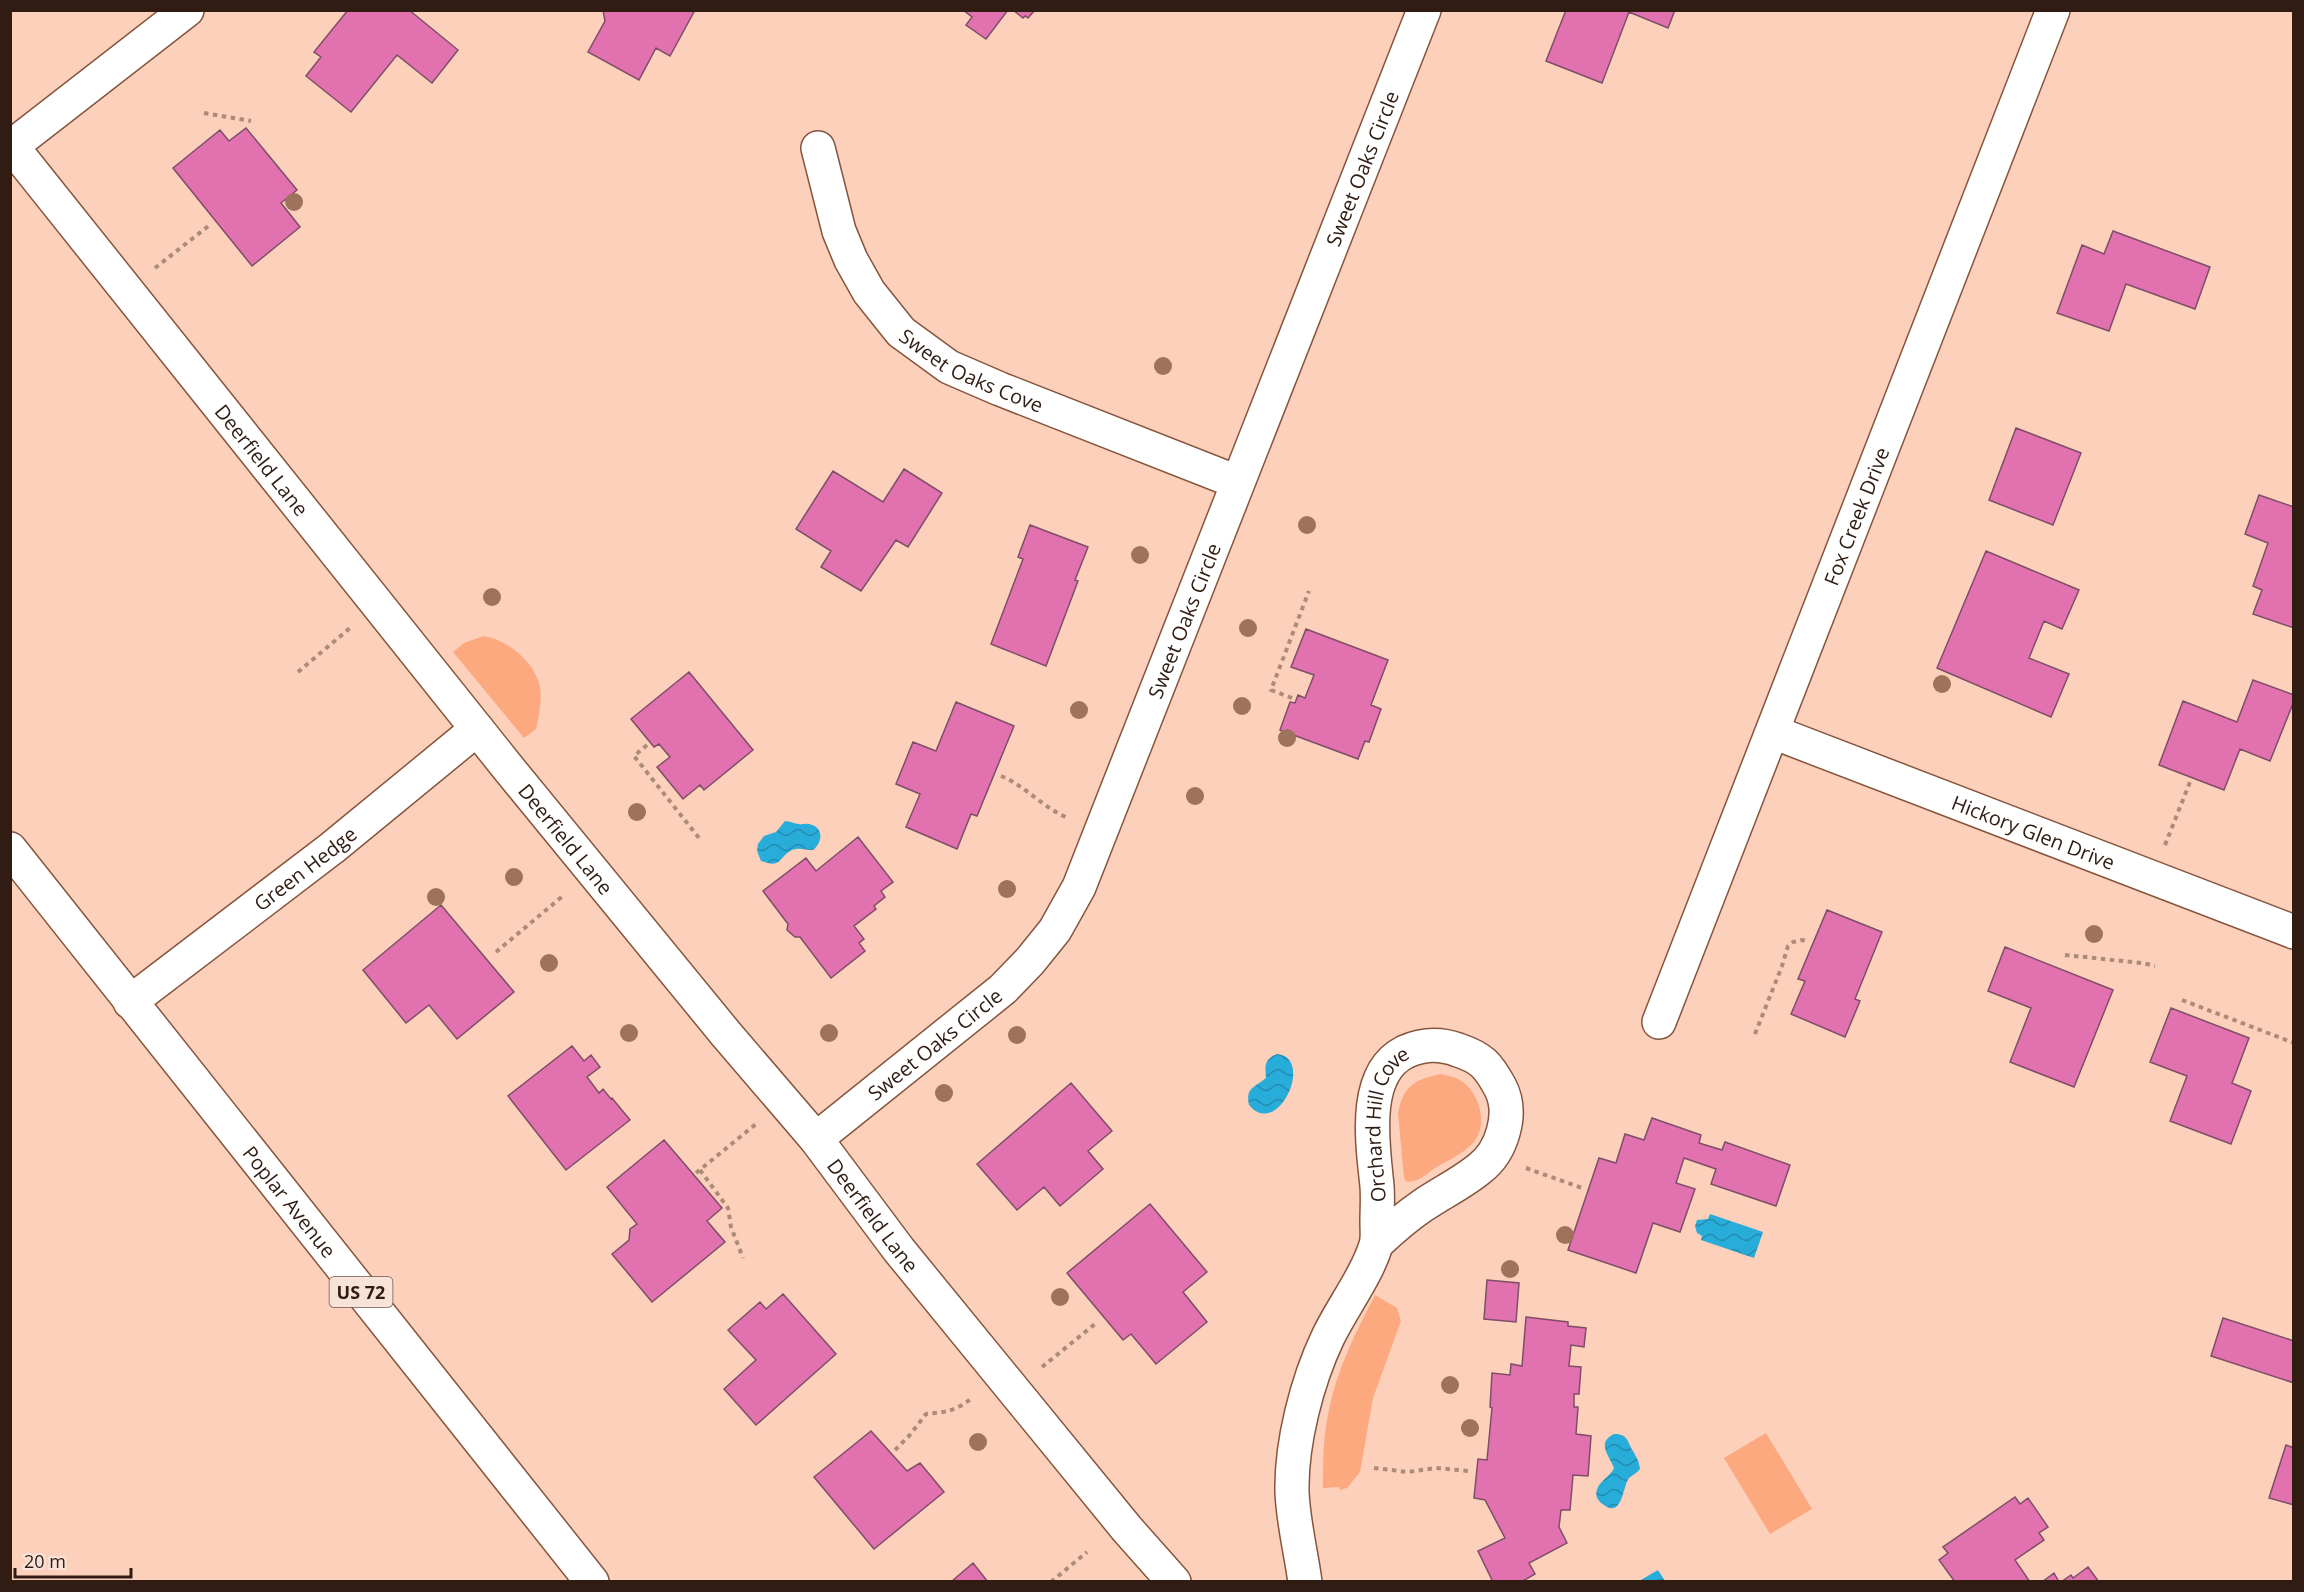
<svg xmlns="http://www.w3.org/2000/svg" width="2304" height="1592" font-family="'Open Sans',sans-serif">
  <defs>
    <pattern id="water-waves" width="16" height="10" patternUnits="userSpaceOnUse" patternTransform="scale(1.5)"><rect width="16" height="10" fill="#28acd9"/><path d="M0 5q4-4 8 0t8 0" fill="none" stroke="#238baf"/></pattern>
  </defs>
  <rect width="100%" height="100%" fill="#fcd0ba"/>
  <path fill="#fca97f" d="M 484,636 C 508,640 535,662 540,687 C 542,701 539,715 536,729 L 524,738 L 453,652 L 464,643 Z
    M 1441,1074 C 1449,1076 1456,1077 1463,1082 C 1481,1096 1489,1128 1471,1145 C 1461,1155 1447,1161 1435,1168 C 1427,1174 1416,1184 1406,1181 L 1404,1178 L 1398,1113 C 1404,1085 1414,1080 1441,1074 Z
    M 1375,1295 L 1397,1308 L 1401,1321 L 1373,1398 L 1360,1472 L 1347,1488 L 1340,1490 L 1339,1487 L 1323,1488 C 1323,1462 1323,1436 1329,1410 C 1337,1369 1356,1332 1375,1295 Z
    M 1766,1433 L 1812,1509 L 1770,1534 L 1724,1458 Z"/>
  <path fill="url(#water-waves)" d="M 785,821 C 790,821 794,824 799,824 C 802,825 806,823 809,824 C 824,827 823,842 813,850 C 806,850 799,847 792,850 C 778,857 783,869 761,861 L 757,851 L 758,844 L 764,836 L 776,832 Z
    M 1277,1054 C 1315,1057 1278,1140 1249,1105 C 1245,1087 1256,1087 1266,1078 C 1265,1066 1264,1059 1277,1054 Z
    M 1710,1214 L 1763,1232 L 1754,1258 L 1701,1240 L 1702,1236 L 1697,1233 L 1695,1226 L 1697,1220 L 1708,1219 Z
    M 1614,1434 C 1628,1434 1627,1441 1633,1451 C 1637,1458 1639,1461 1640,1469 C 1637,1473 1632,1475 1629,1478 C 1622,1487 1623,1521 1601,1503 C 1597,1499 1595,1495 1597,1490 C 1599,1481 1610,1477 1614,1468 C 1609,1455 1596,1443 1614,1434 Z
    M 1658,1570 L 1665,1581 L 1639,1581 Z"/>
  <path fill="#e271b0" stroke="#7e4e67" stroke-width="1.5" d="M 348,10 L 409,10 L 458,50 L 432,83 L 397,55 L 351,112 L 306,76 L 321,57 L 314,52 Z
    M 603,10 L 695,10 L 670,56 L 656,48 L 639,80 L 588,52 L 605,21 Z
    M 963,10 L 1008,10 L 986,39 L 966,25 L 972,17 Z
    M 1013,10 L 1035,10 L 1028,18 L 1025,16 L 1023,18 Z
    M 1566,10 L 1675,10 L 1668,28 L 1629,12 L 1602,83 L 1546,61 Z
    M 246,128 L 297,190 L 281,203 L 300,227 L 252,266 L 173,168 L 220,130 L 229,141 Z
    M 2113,231 L 2210,267 L 2195,309 L 2126,284 L 2109,331 L 2057,313 L 2082,245 L 2104,254 Z
    M 2016,428 L 2081,453 L 2053,525 L 1989,500 Z
    M 904,469 L 942,493 L 908,547 L 896,540 L 861,591 L 821,567 L 831,551 L 796,529 L 833,471 L 883,502 Z
    M 2259,495 L 2294,507 L 2294,628 L 2253,614 L 2262,590 L 2253,586 L 2268,543 L 2245,534 Z
    M 1030,525 L 1088,547 L 1075,580 L 1078,581 L 1046,666 L 991,644 L 1023,559 L 1018,557 Z
    M 1986,551 L 2079,590 L 2062,629 L 2044,621 L 2029,658 L 2069,674 L 2051,717 L 1937,668 Z
    M 1306,629 L 1388,660 L 1371,705 L 1381,709 L 1369,742 L 1365,741 L 1358,759 L 1280,730 L 1290,702 L 1295,703 L 1298,695 L 1305,698 L 1314,675 L 1291,667 Z
    M 689,672 L 753,750 L 704,790 L 700,785 L 683,799 L 657,767 L 670,757 L 659,744 L 654,747 L 631,719 Z
    M 2253,680 L 2294,695 L 2294,701 L 2270,761 L 2240,749 L 2224,790 L 2159,765 L 2183,701 L 2237,722 Z
    M 956,702 L 1014,726 L 977,816 L 971,814 L 957,849 L 906,827 L 920,794 L 896,784 L 913,742 L 936,751 Z
    M 858,837 L 893,882 L 881,891 L 885,897 L 874,906 L 876,909 L 854,926 L 864,939 L 859,943 L 865,951 L 831,978 L 800,937 L 795,937 L 787,930 L 788,924 L 763,891 L 806,858 L 816,871 Z
    M 441,905 L 514,992 L 457,1039 L 429,1005 L 406,1023 L 363,970 Z
    M 1827,910 L 1882,932 L 1855,999 L 1860,1001 L 1845,1037 L 1791,1014 L 1805,981 L 1798,979 Z
    M 2005,947 L 2113,990 L 2074,1087 L 2010,1062 L 2031,1008 L 1988,991 Z
    M 2171,1008 L 2249,1038 L 2232,1083 L 2251,1091 L 2231,1144 L 2170,1121 L 2187,1076 L 2150,1062 Z
    M 572,1046 L 584,1061 L 591,1055 L 600,1067 L 587,1077 L 599,1093 L 603,1089 L 611,1099 L 612,1098 L 630,1120 L 566,1170 L 508,1096 Z
    M 1071,1083 L 1112,1131 L 1088,1151 L 1103,1169 L 1060,1206 L 1044,1187 L 1017,1210 L 977,1164 Z
    M 1652,1118 L 1701,1135 L 1699,1143 L 1722,1150 L 1725,1142 L 1790,1165 L 1776,1206 L 1711,1184 L 1716,1169 L 1684,1158 L 1676,1183 L 1695,1189 L 1680,1232 L 1653,1223 L 1636,1273 L 1568,1250 L 1599,1158 L 1616,1163 L 1625,1134 L 1644,1140 Z
    M 664,1140 L 722,1208 L 707,1221 L 725,1242 L 652,1302 L 612,1254 L 629,1240 L 630,1229 L 637,1224 L 607,1187 Z
    M 1150,1204 L 1207,1272 L 1183,1292 L 1207,1322 L 1156,1364 L 1131,1334 L 1123,1340 L 1067,1273 Z
    M 1487,1280 L 1519,1283 L 1516,1322 L 1484,1319 Z
    M 783,1294 L 836,1354 L 756,1425 L 724,1389 L 756,1360 L 728,1330 L 760,1302 L 766,1309 Z
    M 1526,1317 L 1568,1322 L 1568,1326 L 1586,1328 L 1584,1347 L 1571,1345 L 1569,1366 L 1581,1367 L 1579,1394 L 1574,1394 L 1574,1407 L 1578,1407 L 1576,1434 L 1591,1436 L 1588,1476 L 1573,1475 L 1570,1510 L 1561,1510 L 1559,1527 L 1567,1543 L 1529,1563 L 1535,1574 L 1521,1582 L 1493,1582 L 1478,1551 L 1505,1538 L 1485,1500 L 1474,1498 L 1478,1459 L 1487,1460 L 1492,1408 L 1490,1407 L 1492,1373 L 1510,1375 L 1511,1364 L 1522,1366 Z
    M 2223,1318 L 2294,1341 L 2294,1383 L 2211,1356 Z
    M 871,1431 L 907,1471 L 920,1463 L 944,1492 L 874,1549 L 814,1477 Z
    M 2286,1445 L 2294,1448 L 2294,1505 L 2269,1498 Z
    M 2015,1497 L 2020,1504 L 2028,1498 L 2048,1527 L 2039,1533 L 2044,1540 L 2015,1560 L 2030,1582 L 1955,1582 L 1939,1560 L 1948,1553 L 1943,1547 Z
    M 973,1563 L 988,1582 L 951,1582 Z
    M 2088,1567 L 2099,1582 L 2061,1582 L 2071,1575 L 2073,1578 Z
    M 2054,1573 L 2059,1582 L 2042,1582 Z"/>
  <g fill="none" stroke-linecap="round" stroke-linejoin="round">
    <g stroke="#85553d" stroke-width="36">
      <g id="street">
        <path id="s1" d="M 10,144 L 509,769 L 726,1034 L 816,1139 L 899,1250 L 1127,1529 L 1174,1582"/>
        <path d="M 12,146 L 187,10"/>
        <path id="s2" d="M 818,148 L 839,231 L 851,260 L 869,292 L 901,332 L 949,367 L 1000,389 L 1237,482"/>
        <path id="s3" d="M 1773,732 L 2294,932"/>
        <path id="s4" d="M 130,1002 L 332,848 L 477,729"/>
        <path id="s5" d="M 1659,1022 L 2053,10"/>
        <path id="s6" d="M 816,1139 L 1003,989 L 1030,961 L 1055,930 L 1079,887 L 1424,10"/>
        <path id="s7" d="M 1305,1582 C 1301,1552 1293,1521 1292,1492 C 1291,1443 1307,1381 1328,1337 C 1342,1308 1367,1275 1376,1245 C 1378,1238 1377,1229 1377,1222 C 1377,1210 1378,1198 1377,1186 C 1373,1146 1361,1074 1405,1052 C 1423,1044 1439,1043 1458,1050 C 1482,1058 1488,1065 1500,1087 C 1514,1113 1502,1152 1479,1169 C 1462,1183 1441,1193 1422,1206 C 1406,1217 1391,1230 1377,1243"/>
      </g>
    </g>
    <g stroke="#85553d" stroke-width="36">
      <g id="primary">
        <path id="s8" d="M 10,849 L 592,1582"/>
      </g>
    </g>
    <path stroke="#ad8b79" stroke-width="4" stroke-dasharray="4.5 4.5" stroke-linecap="butt" d="M 204,113 L 251,121
      M 155,268 L 211,224
      M 298,672 L 350,628
      M 1292,698 L 1271,690 L 1309,591
      M 647,745 L 634,756 L 699,838
      M 1001,776 C 1026,786 1043,808 1068,818
      M 2165,845 L 2190,782
      M 496,952 L 564,895
      M 2065,955 L 2142,963 L 2155,966
      M 2182,1000 L 2294,1043
      M 1755,1034 L 1782,966 L 1788,946 L 1793,942 L 1802,940 L 1809,942
      M 1526,1168 L 1582,1188
      M 700,1170 L 728,1208 L 731,1227 L 743,1258
      M 696,1173 L 756,1124
      M 1042,1367 L 1095,1324
      M 895,1450 L 909,1436 L 926,1414 C 946,1412 956,1411 972,1398
      M 1374,1468 L 1408,1472 L 1436,1468 L 1469,1471
      M 1051,1582 L 1087,1552"/>
    <use href="#street" stroke="#fff" stroke-width="33"/>
    <use href="#primary" stroke="#fff" stroke-width="33"/>
  </g>
  <g fill="#9e725b">
    <circle cx="294" cy="202" r="9"/>
    <circle cx="1163" cy="366" r="9"/>
    <circle cx="1307" cy="525" r="9"/>
    <circle cx="1140" cy="555" r="9"/>
    <circle cx="492" cy="597" r="9"/>
    <circle cx="1248" cy="628" r="9"/>
    <circle cx="1942" cy="684" r="9"/>
    <circle cx="1242" cy="706" r="9"/>
    <circle cx="1079" cy="710" r="9"/>
    <circle cx="1287" cy="738" r="9"/>
    <circle cx="1195" cy="796" r="9"/>
    <circle cx="637" cy="812" r="9"/>
    <circle cx="514" cy="877" r="9"/>
    <circle cx="1007" cy="889" r="9"/>
    <circle cx="436" cy="897" r="9"/>
    <circle cx="2094" cy="934" r="9"/>
    <circle cx="549" cy="963" r="9"/>
    <circle cx="629" cy="1033" r="9"/>
    <circle cx="829" cy="1033" r="9"/>
    <circle cx="1017" cy="1035" r="9"/>
    <circle cx="944" cy="1093" r="9"/>
    <circle cx="1565" cy="1235" r="9"/>
    <circle cx="1510" cy="1269" r="9"/>
    <circle cx="1060" cy="1297" r="9"/>
    <circle cx="1450" cy="1385" r="9"/>
    <circle cx="1470" cy="1428" r="9"/>
    <circle cx="978" cy="1442" r="9"/>
  </g>
  <g text-anchor="middle" dominant-baseline="central" stroke-width="5" stroke-linejoin="round" paint-order="stroke">
    <rect fill="#f9e2d7" stroke="#6c574d" stroke-width="1.5" x="329.5" y="1277" width="63" height="30" rx="4.5"/>
    <g font-size="18" font-weight="bold" fill="#301c12">
      <text x="361" y="1292">US 72</text>
    </g>
    <g font-size="20" fill="#301c12" stroke="#f9e2d7">
      <text stroke="none"><textPath href="#s6" startOffset="1140">Sweet Oaks Circle</textPath></text>
      <text stroke="none"><textPath href="#s2" startOffset="286">Sweet Oaks Cove</textPath></text>
      <text stroke="none"><textPath href="#s1" startOffset="404">Deerfield Lane</textPath></text>
      <text stroke="none"><textPath href="#s5" startOffset="543">Fox Creek Drive</textPath></text>
      <text stroke="none"><textPath href="#s6" startOffset="654">Sweet Oaks Circle</textPath></text>
      <text stroke="none"><textPath href="#s3" startOffset="279">Hickory Glen Drive</textPath></text>
      <text stroke="none"><textPath href="#s1" startOffset="890">Deerfield Lane</textPath></text>
      <text stroke="none"><textPath href="#s4" startOffset="220">Green Hedge</textPath></text>
      <text stroke="none"><textPath href="#s6" startOffset="152">Sweet Oaks Circle</textPath></text>
      <text stroke="none"><textPath href="#s7" startOffset="480">Orchard Hill Cove</textPath></text>
      <text stroke="none"><textPath href="#s8" startOffset="450">Poplar Avenue</textPath></text>
      <text stroke="none"><textPath href="#s1" startOffset="1376">Deerfield Lane</textPath></text>
    </g>
  </g>
  <rect width="2304" height="1592" fill="none" stroke="#301c12" stroke-width="24"/>
  <path d="M15 1568v9h116v-9" fill="none" stroke="#301c12" stroke-width="3"/>
  <text x="24" y="1568" font-size="18" fill="#301c12" stroke="#f9e2d7" stroke-width="4.5" paint-order="stroke">20 m</text>
</svg>
